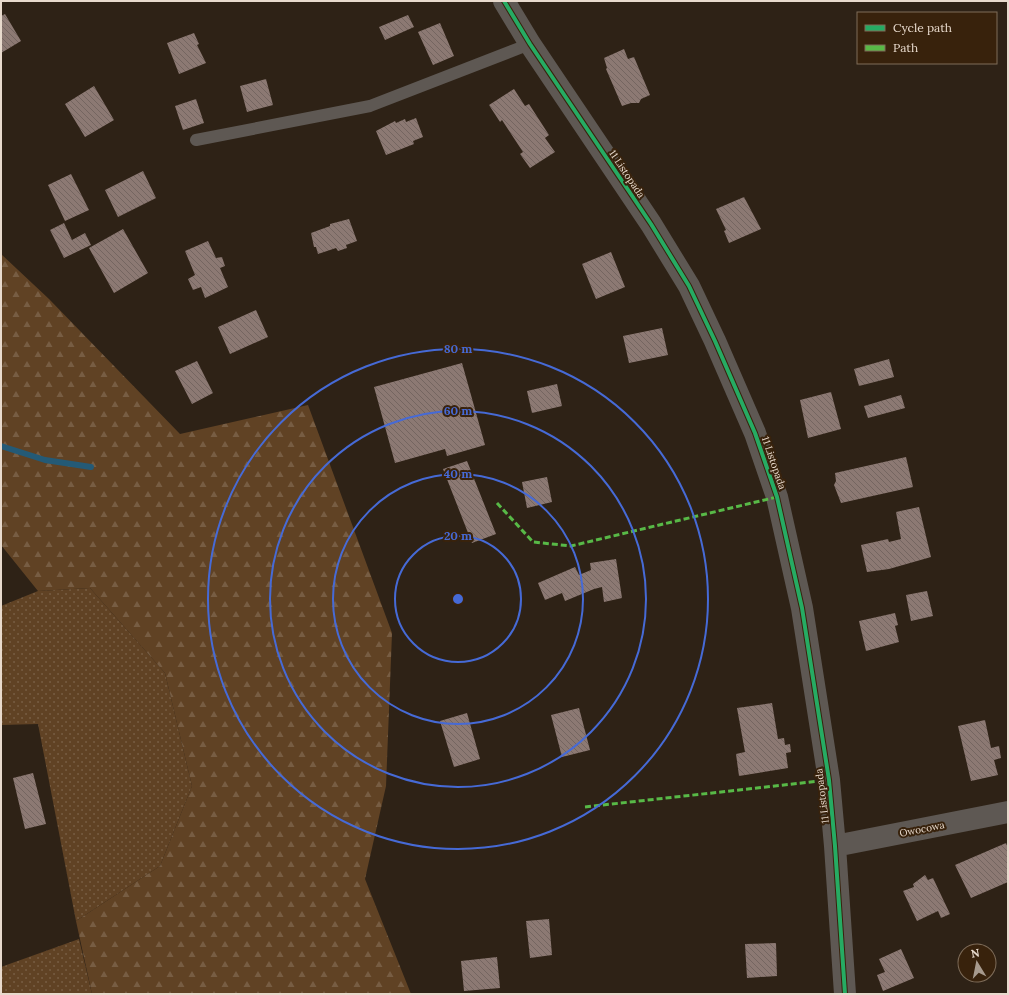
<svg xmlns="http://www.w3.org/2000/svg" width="1009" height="995" font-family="Lora,serif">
  <defs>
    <pattern id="grass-dots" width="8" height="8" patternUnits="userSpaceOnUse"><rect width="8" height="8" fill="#604224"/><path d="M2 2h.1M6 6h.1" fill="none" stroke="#775d43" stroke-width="1.8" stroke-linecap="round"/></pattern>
    <pattern id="forest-firs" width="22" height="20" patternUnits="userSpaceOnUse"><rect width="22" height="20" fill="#604224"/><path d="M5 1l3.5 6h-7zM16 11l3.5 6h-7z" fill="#775d43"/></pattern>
    <pattern id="building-back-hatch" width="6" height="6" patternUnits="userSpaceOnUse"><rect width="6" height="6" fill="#8c7973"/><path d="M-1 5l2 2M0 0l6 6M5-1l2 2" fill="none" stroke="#746560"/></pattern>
  </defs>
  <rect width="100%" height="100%" fill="#2e2216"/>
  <path fill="url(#grass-dots)" d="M 90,588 L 165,673 L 192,786 L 160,866 L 76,921 L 38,724 L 1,725 L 1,606 L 38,591 Z
    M 79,939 L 92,994 L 1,994 L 1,967 Z"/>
  <path fill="url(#forest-firs)" d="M 1,254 L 49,299 L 180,434 L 308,405 L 392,633 L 386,786 L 365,879 L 411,994 L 92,994 L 76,921 L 160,866 L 192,786 L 165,673 L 90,588 L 38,591 L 1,545 Z"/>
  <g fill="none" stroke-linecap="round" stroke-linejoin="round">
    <path stroke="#245a76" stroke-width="6" d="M 1,446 L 45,460 L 91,467"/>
  </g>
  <path fill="url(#building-back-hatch)" d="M 5,14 L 21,41 L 1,53 L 1,16 Z
    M 408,15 L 414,27 L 385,40 L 379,27 Z
    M 440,23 L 454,56 L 433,65 L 418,32 Z
    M 194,33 L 199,44 L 197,45 L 206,63 L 179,74 L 167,43 Z
    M 624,49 L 628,59 L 634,57 L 650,95 L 641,99 L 639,103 L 631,103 L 622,106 L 606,69 L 607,68 L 604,58 Z
    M 266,79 L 273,105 L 247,112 L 240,86 Z
    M 94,86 L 114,120 L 85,137 L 65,104 Z
    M 514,89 L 525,106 L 529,104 L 549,135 L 545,138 L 555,152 L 530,168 L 520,154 L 523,152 L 502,120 L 500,122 L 489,105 Z
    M 196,99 L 204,123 L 183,130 L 175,106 Z
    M 416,118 L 423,137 L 413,141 L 414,144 L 386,155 L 376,131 L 395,121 L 396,123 L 405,119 L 406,122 Z
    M 143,171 L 156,198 L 118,217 L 105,190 Z
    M 71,174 L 89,210 L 65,221 L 48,185 Z
    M 744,197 L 761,229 L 729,243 L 724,231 L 726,230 L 716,209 Z
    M 349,219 L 357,241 L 346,245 L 347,248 L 338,251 L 336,248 L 318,254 L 316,247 L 314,247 L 311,233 L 330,226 L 330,224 Z
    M 64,223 L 72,240 L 85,233 L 91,245 L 64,258 L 50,230 Z
    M 123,229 L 148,273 L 114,293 L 89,248 Z
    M 208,241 L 216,258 L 222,257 L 225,266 L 220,268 L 228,287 L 205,298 L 201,287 L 193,290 L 188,279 L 195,275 L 185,251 Z
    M 611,252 L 625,287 L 596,299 L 582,264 Z
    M 256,310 L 268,337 L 230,354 L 218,327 Z
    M 662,328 L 668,355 L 629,363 L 623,336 Z
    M 889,359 L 894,377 L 859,386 L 854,369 Z
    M 197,361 L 213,393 L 192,404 L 175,371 Z
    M 462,363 L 485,445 L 447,456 L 445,449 L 395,463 L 374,387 Z
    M 557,384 L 562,406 L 532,413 L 527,391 Z
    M 831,392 L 841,429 L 808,438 L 800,400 Z
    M 901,395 L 905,408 L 868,418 L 864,406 Z
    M 906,457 L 913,487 L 841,503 L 834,485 L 836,481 L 835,473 Z
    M 467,461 L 496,534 L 472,543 L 443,469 Z
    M 547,477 L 552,502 L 527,508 L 522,482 Z
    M 919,507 L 931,557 L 889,569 L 867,572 L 861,545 L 888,539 L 889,542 L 901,539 L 896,512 Z
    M 616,559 L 622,598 L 604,602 L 602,587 L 594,589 L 565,601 L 562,593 L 545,600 L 538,583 L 575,567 L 579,575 L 591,570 L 590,563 Z
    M 927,591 L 933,616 L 911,621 L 906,595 Z
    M 895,613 L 898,625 L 895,626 L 899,642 L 866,651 L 859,621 Z
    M 772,703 L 778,739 L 784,738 L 785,745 L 790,744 L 791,752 L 786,753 L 788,768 L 739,776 L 736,754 L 745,752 L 737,708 Z
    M 579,708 L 590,750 L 562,757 L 551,715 Z
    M 467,713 L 480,759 L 454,767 L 440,721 Z
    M 985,720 L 991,748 L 999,746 L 1001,758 L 994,760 L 998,775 L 971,781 L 958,726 Z
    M 33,773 L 46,824 L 25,829 L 13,778 Z
    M 1006,843 L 1008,848 L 1008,882 L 971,898 L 955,865 Z
    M 925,875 L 928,880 L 933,878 L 950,914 L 941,918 L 938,911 L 917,921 L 903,891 L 914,887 L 913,884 Z
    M 549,919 L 552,955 L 530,958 L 526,921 Z
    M 776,943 L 777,976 L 747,978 L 745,944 Z
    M 901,949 L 914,978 L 883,991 L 877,975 L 885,972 L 879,959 Z
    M 497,957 L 500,988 L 464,991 L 461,961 Z"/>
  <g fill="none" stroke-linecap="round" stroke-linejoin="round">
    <path stroke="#5e5853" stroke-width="12" d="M 196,140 L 370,106 L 530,44"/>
    <path stroke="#5e5853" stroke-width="22" d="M 504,1 L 530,44 L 651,224 L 689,286 L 715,341 L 755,433 L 777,497 L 802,608 L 829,780 L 835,846 L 845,994
      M 835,846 L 1008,812"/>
    <path stroke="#58b947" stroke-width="3" stroke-dasharray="6 3" stroke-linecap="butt" d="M 497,503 L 533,542 L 571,546 L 777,497
      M 585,807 L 829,780"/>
    <g stroke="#38220c" stroke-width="6">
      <path id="cycleway" d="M 504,1 L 530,44 L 651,224 L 689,286 L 715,341 L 755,433 L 777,497 L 802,608 L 829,780 L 835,846 L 845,994"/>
    </g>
    <use href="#cycleway" stroke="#26ab63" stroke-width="4"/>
  </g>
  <g fill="none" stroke="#466ad6" stroke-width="2">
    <circle cx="458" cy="599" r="63"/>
    <circle cx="458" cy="599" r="125"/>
    <circle cx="458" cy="599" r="188"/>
    <circle cx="458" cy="599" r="250"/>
  </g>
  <g text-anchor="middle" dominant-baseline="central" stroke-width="4" stroke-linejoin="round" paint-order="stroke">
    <g font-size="10" fill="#e8dacd" stroke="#38220c">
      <text transform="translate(627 174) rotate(56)">11 Listopada</text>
      <text transform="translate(774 463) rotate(71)">11 Listopada</text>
      <text transform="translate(822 796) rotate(-97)">11 Listopada</text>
      <text transform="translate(922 829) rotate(-11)">Owocowa</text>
    </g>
  </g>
  <circle cx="458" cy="599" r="6" fill="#466ad6" stroke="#38220c" stroke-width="2"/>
  <g font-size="12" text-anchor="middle" font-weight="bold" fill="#466ad6" stroke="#38220c" stroke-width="4" stroke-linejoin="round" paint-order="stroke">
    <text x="458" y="353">80 m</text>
    <text x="458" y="415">60 m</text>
    <text x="458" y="478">40 m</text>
    <text x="458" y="540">20 m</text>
  </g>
  <rect width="1009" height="995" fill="none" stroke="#e8dacd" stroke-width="4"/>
  <rect x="857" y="12" width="140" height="52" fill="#38220c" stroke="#7e6c59"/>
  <rect x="865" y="25" width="20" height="6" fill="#26ab63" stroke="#7e6c59"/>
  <text x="893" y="32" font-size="12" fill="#e8dacd">Cycle path</text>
  <rect x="865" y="45" width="20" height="6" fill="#58b947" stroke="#7e6c59"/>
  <text x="893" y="52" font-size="12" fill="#e8dacd">Path</text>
  <g transform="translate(977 963) rotate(350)"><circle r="19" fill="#38220c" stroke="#7e6c59"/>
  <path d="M0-3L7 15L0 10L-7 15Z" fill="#a79a8d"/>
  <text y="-6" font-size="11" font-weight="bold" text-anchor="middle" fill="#e8dacd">N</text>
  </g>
</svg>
